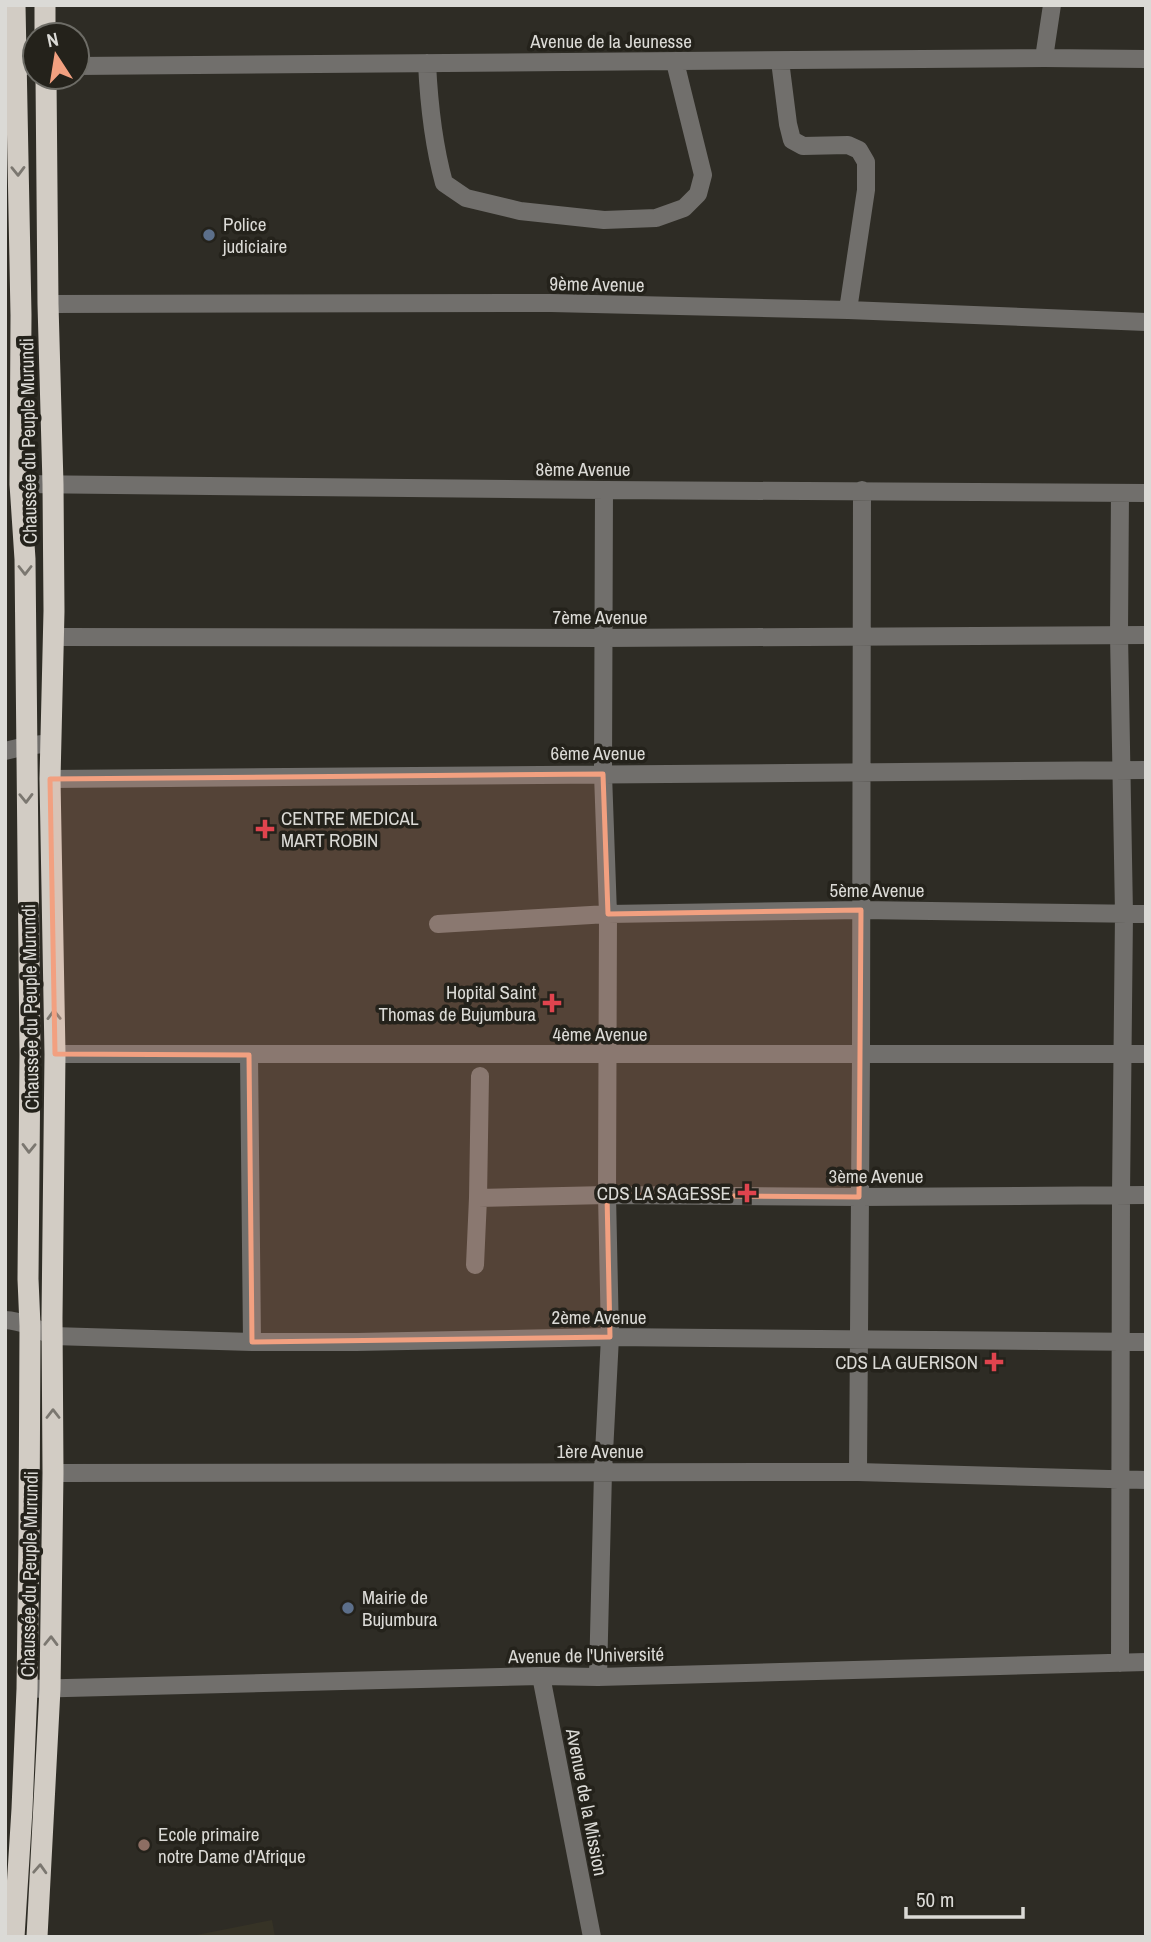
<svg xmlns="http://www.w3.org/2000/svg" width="1151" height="1942" font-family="'Archivo Narrow',sans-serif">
  <rect width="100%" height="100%" fill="#2e2c25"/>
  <path fill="#363326" d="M 272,1920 L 275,1937 L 186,1937 Z"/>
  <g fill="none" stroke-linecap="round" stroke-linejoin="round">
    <path stroke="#716f6c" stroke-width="18" d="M 1044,58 L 1052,5
      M 780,61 L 788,124 L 792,140 L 803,146 L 848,145 L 859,150 L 866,162 L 866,190 L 848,310
      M 427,63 C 429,105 433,143 444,183 L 466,198 L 520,211 L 604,220 L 656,218 L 684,208 L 698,194 L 703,175 L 675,62
      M 16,66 L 35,66
      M 77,66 L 1044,58 L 1146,59
      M 48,304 L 551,303 L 848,310 L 1146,322
      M 20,484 L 604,490 L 1146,493
      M 54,637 L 604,638 L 1146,635
      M 5,751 L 26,746 L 51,743
      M 50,779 L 1146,770
      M 438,924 L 608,914 L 861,910 L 1146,914
      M 55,1054 L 1146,1054
      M 249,1055 L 252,1342
      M 478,1198 L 607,1195 L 859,1197 L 1146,1195
      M 475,1265 L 478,1198 L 480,1076
      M 5,1320 C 22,1321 38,1329 53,1336 L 252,1342 L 356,1342 L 610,1337 L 1146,1342
      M 858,1472 L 861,1055 L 862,490
      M 53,1473 L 858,1472 L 1146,1480
      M 1120,1663 L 1121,1195 L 1124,914 L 1119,634 L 1120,493
      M 541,1676 L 592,1937
      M 598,1677 L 603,1472 L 610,1337 L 607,1195 L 608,914 L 603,774 L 604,490
      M 27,1689 L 541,1676 L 598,1677 L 1146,1662"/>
    <path stroke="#d2ccc4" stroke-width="21" d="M 45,5 L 45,35
      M 14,1937 L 22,1809 L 27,1689 L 29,1534 L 30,1326 L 28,1279 L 30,1055 L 25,559 L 20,484 L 21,315 L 15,5
      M 37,1937 L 50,1689 L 53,1473 L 52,1318 L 55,1054 L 50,779 L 54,611 L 53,484 L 48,304 L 46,77"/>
  </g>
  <defs><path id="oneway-chevron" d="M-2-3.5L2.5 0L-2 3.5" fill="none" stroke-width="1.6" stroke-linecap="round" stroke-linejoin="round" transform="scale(1.75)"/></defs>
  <g stroke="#7b7770">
    <use href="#oneway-chevron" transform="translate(18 171) rotate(89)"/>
    <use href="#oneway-chevron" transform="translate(25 570) rotate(90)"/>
    <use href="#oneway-chevron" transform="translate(26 798) rotate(89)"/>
    <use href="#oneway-chevron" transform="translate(54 1015) rotate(-91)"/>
    <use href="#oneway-chevron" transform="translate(29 1148) rotate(91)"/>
    <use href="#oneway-chevron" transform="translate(53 1414) rotate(-90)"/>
    <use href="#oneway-chevron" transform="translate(51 1641) rotate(-89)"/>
    <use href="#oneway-chevron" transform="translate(40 1869) rotate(-87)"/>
  </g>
  <path fill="#f2a080" fill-opacity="0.2" stroke="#f2a080" stroke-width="5" stroke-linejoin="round" d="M 603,774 L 608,914 L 861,910 L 859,1197 L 607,1195 L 610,1337 L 252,1342 L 249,1055 L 55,1054 L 50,779 Z"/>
  <g fill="#5c6f8a" stroke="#24221b" stroke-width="2.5">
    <circle cx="209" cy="235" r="7"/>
    <circle cx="348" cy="1608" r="7"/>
  </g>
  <g fill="#e0444e" stroke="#24221b" stroke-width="2.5">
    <path d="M261.5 818.5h7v7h7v7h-7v7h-7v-7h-7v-7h7z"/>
    <path d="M548.5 992.5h7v7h7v7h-7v7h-7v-7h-7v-7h7z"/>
    <path d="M743.5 1182.5h7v7h7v7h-7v7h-7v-7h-7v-7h7z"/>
    <path d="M990.5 1351.5h7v7h7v7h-7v7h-7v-7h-7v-7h7z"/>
  </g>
  <circle fill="#8d6e63" stroke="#24221b" stroke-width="2.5" cx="144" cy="1845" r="7"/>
  <g text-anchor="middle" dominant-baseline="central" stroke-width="7" stroke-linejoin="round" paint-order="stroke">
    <g font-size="19" fill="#dbdad6" stroke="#24221b">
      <text x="611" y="41">Avenue de la Jeunesse</text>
      <text transform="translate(597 284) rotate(1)">9ème Avenue</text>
      <text transform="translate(28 441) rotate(-91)">Chaussée du Peuple Murundi</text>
      <text x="583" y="469">8ème Avenue</text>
      <text x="600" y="617">7ème Avenue</text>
      <text x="598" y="753">6ème Avenue</text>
      <text x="877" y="890">5ème Avenue</text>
      <text transform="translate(30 1007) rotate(-91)">Chaussée du Peuple Murundi</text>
      <text x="600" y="1034">4ème Avenue</text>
      <text x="876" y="1176">3ème Avenue</text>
      <text x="599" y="1317">2ème Avenue</text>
      <text x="600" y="1451">1ère Avenue</text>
      <text transform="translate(29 1574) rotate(-89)">Chaussée du Peuple Murundi</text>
      <text transform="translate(586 1655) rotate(-1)">Avenue de l'Université</text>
      <text transform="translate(587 1802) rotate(79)">Avenue de la Mission</text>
    </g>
    <g font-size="19" fill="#dbdad6" stroke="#24221b" text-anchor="start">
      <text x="223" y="224">Police<tspan x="223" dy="22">judiciaire</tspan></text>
      <text x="281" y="818">CENTRE MEDICAL<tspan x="281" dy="22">MART ROBIN</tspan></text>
      <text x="536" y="992" text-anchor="end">Hopital Saint<tspan x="536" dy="22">Thomas de Bujumbura</tspan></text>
      <text x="731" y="1193" text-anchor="end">CDS LA SAGESSE</text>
      <text x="978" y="1362" text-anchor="end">CDS LA GUERISON</text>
      <text x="362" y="1597">Mairie de<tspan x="362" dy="22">Bujumbura</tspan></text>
      <text x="158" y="1834">Ecole primaire<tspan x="158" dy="22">notre Dame d'Afrique</tspan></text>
    </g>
  </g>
  <rect width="1151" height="1942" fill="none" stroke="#dbdad6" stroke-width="14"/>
  <g transform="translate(56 56) rotate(348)"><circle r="33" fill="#24221b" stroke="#6d6c66" stroke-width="2"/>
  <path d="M0-5L12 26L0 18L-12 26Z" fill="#f2a080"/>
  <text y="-10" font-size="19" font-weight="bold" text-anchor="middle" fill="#dbdad6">N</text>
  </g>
  <path d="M906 1907v10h117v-10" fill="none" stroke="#dbdad6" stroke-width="3.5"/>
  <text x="916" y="1907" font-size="21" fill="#dbdad6" stroke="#24221b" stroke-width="5" paint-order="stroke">50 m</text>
</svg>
